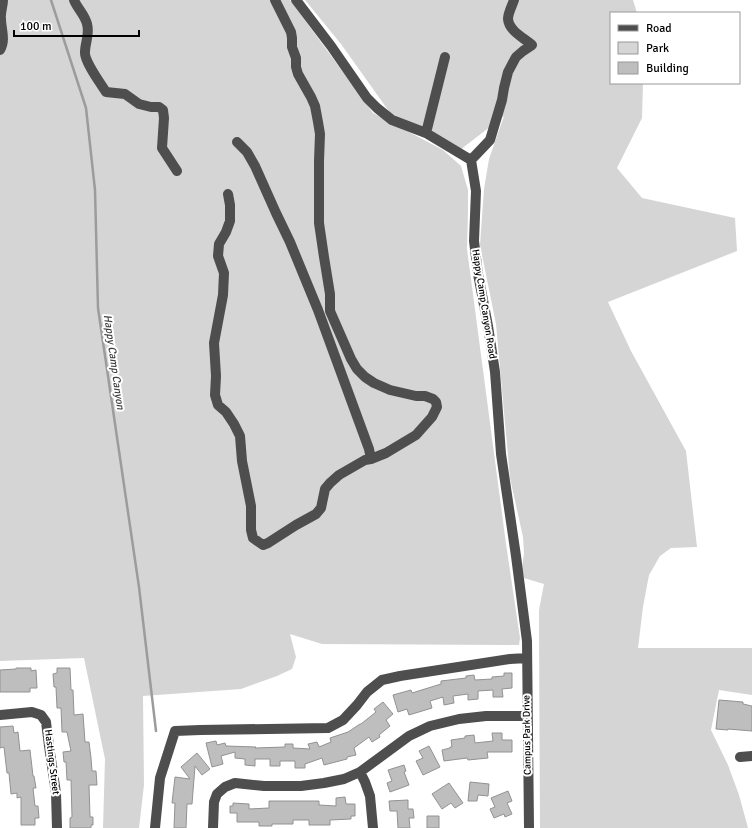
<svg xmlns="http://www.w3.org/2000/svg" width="752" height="828" font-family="Signika,sans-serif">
  <rect width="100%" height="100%" fill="#fff"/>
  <path fill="#d5d5d5" d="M 0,0 L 290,0 L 373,113 L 443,150 L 461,166 L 468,190 L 468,210 L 467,249 L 506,544 L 520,638 L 519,645 L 322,644 L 290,634 L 296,657 L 292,669 L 277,676 L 241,689 L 143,696 L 144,785 L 139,828 L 103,828 L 105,759 L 84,658 L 0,661 Z
    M 305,0 L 633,0 L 637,13 L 611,13 L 611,83 L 643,83 L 642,118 L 617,168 L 642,198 L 735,218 L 737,251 L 608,302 L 631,351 L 686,451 L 697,547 L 671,548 L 660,556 L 649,575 L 643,607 L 638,648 L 752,648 L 752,695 L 719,690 L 711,730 L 728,765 L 739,795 L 748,828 L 540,828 L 539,633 L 539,610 L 544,584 L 524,578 L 522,569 L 524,553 L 523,537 L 510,478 L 496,324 L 480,245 L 484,189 L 489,159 L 504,116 L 460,150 L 393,117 L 341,44 Z"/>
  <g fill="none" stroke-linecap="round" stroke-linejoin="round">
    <path stroke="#9c9c9c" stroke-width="2.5" d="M 51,0 L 86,108 L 95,190 L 98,308 L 139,587 L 156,731"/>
  </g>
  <path fill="#bebebe" stroke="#929292" d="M 16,668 L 31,668 L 31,671 L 36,670 L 37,688 L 30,688 L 30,692 L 0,692 L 0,670 L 16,669 Z
    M 57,668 L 70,668 L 71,690 L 73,690 L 74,715 L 83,714 L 85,742 L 89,742 L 91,758 L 92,771 L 96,771 L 97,785 L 89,785 L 90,817 L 93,817 L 93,825 L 91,825 L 91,828 L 70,828 L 70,818 L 72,817 L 71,780 L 67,780 L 66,762 L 64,762 L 63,752 L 71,751 L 67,732 L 62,732 L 61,708 L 57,708 L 56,687 L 54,687 L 53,674 L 57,673 Z
    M 504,673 L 512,673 L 512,688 L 502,689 L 503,697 L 493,697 L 493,690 L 478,691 L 478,699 L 468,700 L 468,694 L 453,696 L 454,703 L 444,705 L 443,697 L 430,701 L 432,708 L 409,715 L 407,709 L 398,712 L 393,695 L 411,690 L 412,693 L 441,684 L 441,681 L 466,678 L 466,676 L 474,675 L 475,680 L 492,679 L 492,677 L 504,676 Z
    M 719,700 L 743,702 L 743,704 L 752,706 L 752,731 L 728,729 L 728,730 L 716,729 Z
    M 383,702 L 393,714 L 386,720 L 390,726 L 379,735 L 380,737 L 372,742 L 369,737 L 354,748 L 356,755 L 347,757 L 347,759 L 324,765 L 322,758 L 305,764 L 305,768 L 295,768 L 295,761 L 280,761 L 280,766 L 270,766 L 270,759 L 255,759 L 255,766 L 245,765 L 245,759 L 235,758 L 235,752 L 221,756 L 223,764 L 212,767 L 206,743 L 216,741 L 217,745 L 225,743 L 226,746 L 256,747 L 255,748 L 285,747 L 285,744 L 293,744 L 293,748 L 310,749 L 308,744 L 317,742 L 319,747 L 331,742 L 330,738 L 348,732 L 360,724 L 361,724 L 376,712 L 374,709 Z
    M 13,726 L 14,733 L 18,732 L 20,751 L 30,750 L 33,776 L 34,776 L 36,788 L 33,788 L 35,806 L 38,806 L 39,818 L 35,818 L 35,825 L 21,825 L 21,797 L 17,798 L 17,793 L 11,794 L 9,773 L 7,773 L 4,747 L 0,748 L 0,727 Z
    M 492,733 L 502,733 L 502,740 L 512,740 L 512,752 L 487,752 L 488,758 L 468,760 L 467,758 L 444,761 L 442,750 L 450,748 L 450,747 L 452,747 L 451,740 L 465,738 L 465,736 L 474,735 L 475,743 L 493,741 Z
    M 429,746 L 440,767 L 423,775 L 416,761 L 423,758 L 419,751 Z
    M 197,753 L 210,769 L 202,775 L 195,766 L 192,804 L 187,804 L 186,828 L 174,828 L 175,803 L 172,803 L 175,777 L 190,779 L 181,767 Z
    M 404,765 L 406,771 L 404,772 L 409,785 L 390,792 L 387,783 L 392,781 L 388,770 Z
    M 470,782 L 489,784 L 488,796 L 478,795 L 477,801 L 468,801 Z
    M 449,783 L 463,803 L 455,808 L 451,803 L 442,809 L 432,794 Z
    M 508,791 L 512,801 L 507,803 L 512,814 L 505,817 L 504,814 L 494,818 L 490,809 L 495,807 L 491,798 Z
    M 345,797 L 346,804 L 355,804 L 355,816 L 351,816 L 351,819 L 330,820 L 330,825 L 309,825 L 309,820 L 293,820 L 293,824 L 272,824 L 272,826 L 259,826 L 259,822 L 237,822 L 237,813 L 230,813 L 230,806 L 233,806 L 233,803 L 249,804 L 249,809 L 269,808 L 269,801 L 319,801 L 319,805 L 336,806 L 336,798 Z
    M 408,800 L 408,809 L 413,809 L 414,818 L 409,818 L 410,828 L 398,828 L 397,811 L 390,811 L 389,801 Z
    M 427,816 L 439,816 L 439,828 L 427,828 Z"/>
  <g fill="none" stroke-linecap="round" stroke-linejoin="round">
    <path stroke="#4e4e4e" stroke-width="10" d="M 74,0 C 77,8 85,15 87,24 C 90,34 85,43 85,52 C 84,61 101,84 106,92 L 125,94 L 139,104 L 151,107 L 159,107 L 163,110 L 164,118 L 162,148 L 177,171
      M 296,0 L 331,46 L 367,98 L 377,108 L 392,120 L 426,133 L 471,160
      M 0,50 C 6,40 1,29 1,19 C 0,13 3,6 3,0
      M 426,133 L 445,57
      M 237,142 L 247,152 L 255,166 L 276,213 L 290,242 L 318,310 L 369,449 L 371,459
      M 471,160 L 476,191 L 474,241 L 478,274 L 488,326 L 495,372 L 501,454 L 516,556 L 527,641 L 529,828
      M 471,160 L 490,140 L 502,100 L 504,88 L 508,72 L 516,57 L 523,51 L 532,45 C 524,38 509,31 508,19 C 508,13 512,6 514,0
      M 228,194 L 230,205 L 230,221 L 226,232 L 219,244 L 218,256 L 224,273 L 223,295 L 214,343 L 216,376 L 215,395 L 218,405 L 226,412 L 234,424 L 240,436 L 242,461 L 251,506 L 251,530 L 253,538 L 263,545 L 268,543 L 296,525 L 316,514 L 321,508 L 325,489 L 330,483 L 339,475 L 365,460 L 371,459 L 386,453 L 416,435 L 432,417 L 437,407 L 436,402 L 433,399 L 425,396 L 416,396 L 390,390 L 374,383 L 365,377 L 357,369 L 351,359 L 330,311 L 330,294 L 324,257 L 319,223 L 319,161 L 320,134 L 318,122 L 315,106 L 311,97 L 298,74 L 296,67 L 296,58 L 292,47 L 292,38 L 291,32 L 275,0
      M 0,715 L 32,712 L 41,715 L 46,722 L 49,746 L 56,793 L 57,828
      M 740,757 L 752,756
      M 360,772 L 365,782 L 370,796 L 373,828
      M 155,828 L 160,778 L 175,731 L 200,730 L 328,728 L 343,720 L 357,705 L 367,692 L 382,680 L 400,676 L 510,659 L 527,658
      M 213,828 L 214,802 L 217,794 L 225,787 L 235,783 L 264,786 L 301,786 L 324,783 L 344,779 L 360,772 L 409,736 L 430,726 L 459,719 L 486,716 L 527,716"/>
  </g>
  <g text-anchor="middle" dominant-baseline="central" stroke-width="4" stroke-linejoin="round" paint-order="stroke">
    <g font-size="10" fill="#000" stroke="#fff">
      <text transform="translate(484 304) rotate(81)">Happy Camp Canyon Road</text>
      <text transform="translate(527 735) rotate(-91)">Campus Park Drive</text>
      <text transform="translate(52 762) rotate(83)">Hastings Street</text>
    </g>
    <g font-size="11" font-style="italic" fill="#3d3d3d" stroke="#fff">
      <text transform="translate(114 362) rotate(82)">Happy Camp Canyon</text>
    </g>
  </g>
  <rect x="610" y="12" width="130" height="72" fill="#ffffff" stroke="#999999"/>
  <rect x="618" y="25" width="20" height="6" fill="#4e4e4e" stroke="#999999"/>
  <text x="646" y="32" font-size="12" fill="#000000">Road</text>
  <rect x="618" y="42" width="20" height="12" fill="#d5d5d5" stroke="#999999"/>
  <text x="646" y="52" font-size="12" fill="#000000">Park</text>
  <rect x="618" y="62" width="20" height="12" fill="#bebebe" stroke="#999999"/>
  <text x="646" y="72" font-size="12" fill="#000000">Building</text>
  <path d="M14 30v6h125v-6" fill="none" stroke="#000000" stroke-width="2"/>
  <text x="20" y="30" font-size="12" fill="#000000" stroke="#ffffff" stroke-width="3" paint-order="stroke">100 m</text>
</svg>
